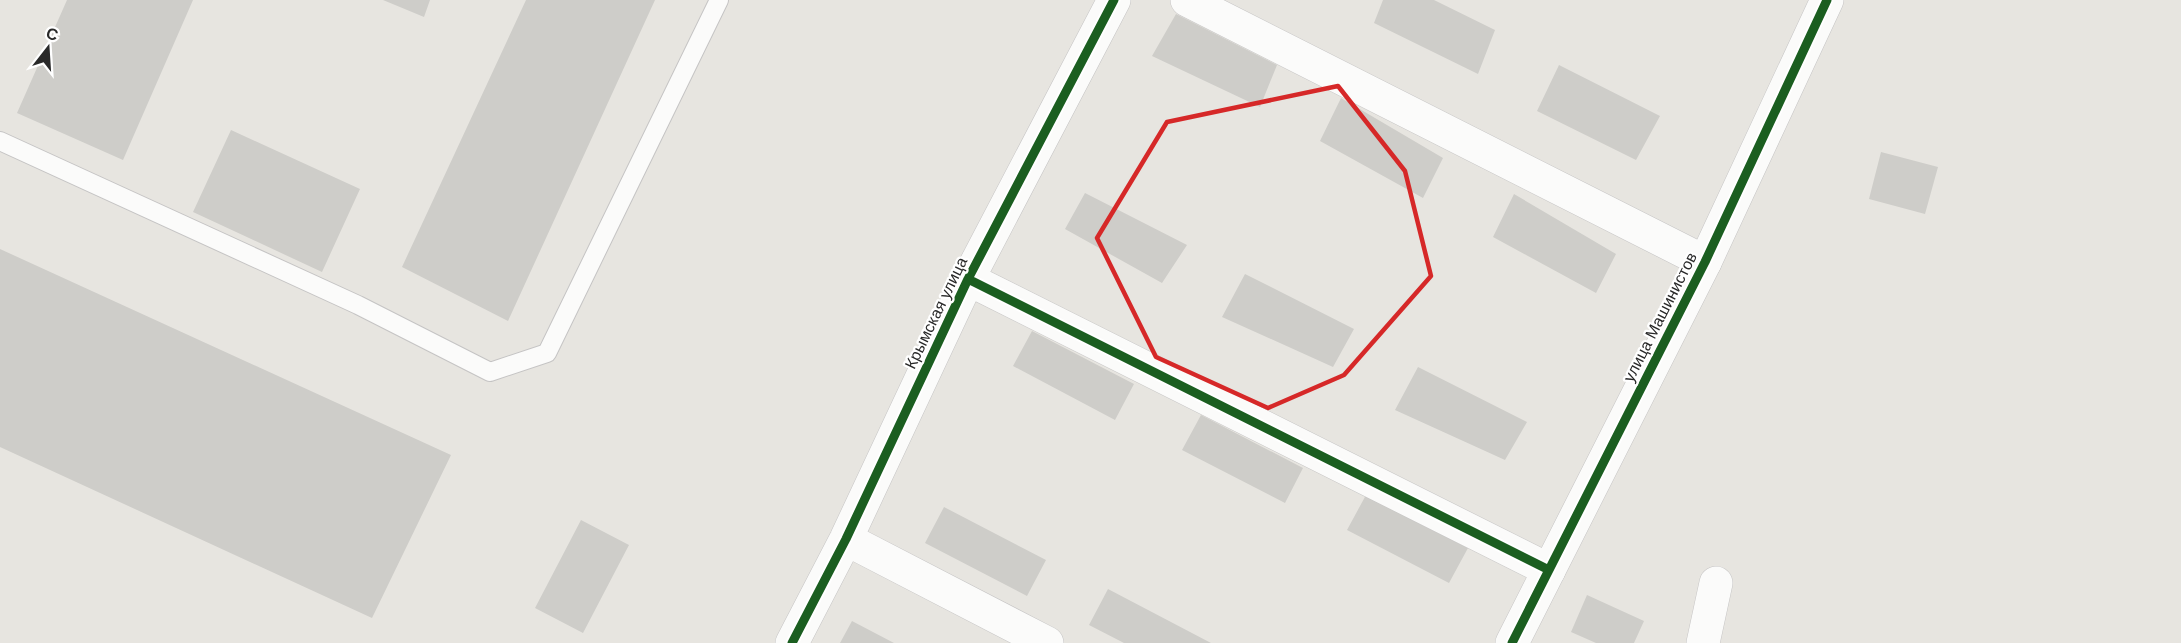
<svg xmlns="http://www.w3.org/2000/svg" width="2181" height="643" font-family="Arial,sans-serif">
  <rect width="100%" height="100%" fill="#e7e5e0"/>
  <path fill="#cecdc9" d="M 67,0 L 193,0 L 123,160 L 17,113 Z
    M 383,0 L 430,0 L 424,17 Z
    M 526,0 L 655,0 L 508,321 L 402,267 Z
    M 1383,0 L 1434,0 L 1495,30 L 1478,74 L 1374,23 Z
    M 1176,14 L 1277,65 L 1260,107 L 1152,56 Z
    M 1559,65 L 1660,116 L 1636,160 L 1537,111 Z
    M 1341,98 L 1443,158 L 1423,198 L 1320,141 Z
    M 231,130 L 360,189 L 322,272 L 193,212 Z
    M 1881,152 L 1938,167 L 1925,214 L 1869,199 Z
    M 1085,193 L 1187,245 L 1162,283 L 1065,229 Z
    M 1514,194 L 1616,254 L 1596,293 L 1493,237 Z
    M 0,249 L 451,455 L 372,618 L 0,447 Z
    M 1245,274 L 1354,329 L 1333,367 L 1222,317 Z
    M 1032,331 L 1134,384 L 1115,420 L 1013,366 Z
    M 1418,367 L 1527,422 L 1505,460 L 1395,410 Z
    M 1201,415 L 1303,468 L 1285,503 L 1182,450 Z
    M 1366,495 L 1468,548 L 1449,583 L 1347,530 Z
    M 944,507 L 1046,560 L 1027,596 L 925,543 Z
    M 581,520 L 629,545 L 583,633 L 535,608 Z
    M 1108,589 L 1211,643 L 1124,643 L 1089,625 Z
    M 1587,595 L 1644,621 L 1634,643 L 1596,643 L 1571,632 Z
    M 852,621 L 894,643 L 840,643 Z"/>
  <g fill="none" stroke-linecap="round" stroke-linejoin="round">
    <g stroke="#c5c4c4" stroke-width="20">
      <path id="lane" d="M 0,141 L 358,305 L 490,372 L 547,353 L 719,0"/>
    </g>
    <g stroke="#c5c4c4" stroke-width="34">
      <path id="street" d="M 1187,0 L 1705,262
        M 968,279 L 1549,570
        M 846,539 L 1047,643
        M 792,643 L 846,539 L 968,279 L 1114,0
        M 1703,643 L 1716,583"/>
    </g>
    <g stroke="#c5c4c4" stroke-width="34">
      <path id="secondary" d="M 1512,643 L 1705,262 L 1827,0"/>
    </g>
    <use href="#lane" stroke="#fbfbfa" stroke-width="18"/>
    <use href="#street" stroke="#fbfbfa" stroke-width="33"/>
    <use href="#secondary" stroke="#fbfbfa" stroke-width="33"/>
    <g stroke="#fff" stroke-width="13">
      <path id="cycleway" d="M 968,279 L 1549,570
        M 792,643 L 846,539 L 968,279 L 1114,0
        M 1512,643 L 1705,262 L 1827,0"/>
    </g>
    <use href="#cycleway" stroke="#1b5e20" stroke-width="9"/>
  </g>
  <path fill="none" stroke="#d62828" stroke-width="4.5" stroke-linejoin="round" d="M 1338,86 L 1405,171 L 1431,276 L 1344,375 L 1268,408 L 1156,357 L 1097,238 L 1167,122 Z"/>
  <g text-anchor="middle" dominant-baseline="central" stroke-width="4.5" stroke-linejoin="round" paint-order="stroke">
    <g font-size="16" fill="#292929" stroke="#fff">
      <text transform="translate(936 313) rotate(-64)">Крымская улица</text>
      <text transform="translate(1660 317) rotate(-63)">улица Машинистов</text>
    </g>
  </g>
  <g transform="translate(48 48) rotate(17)" stroke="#ffffff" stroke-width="4.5" paint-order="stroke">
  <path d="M0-4.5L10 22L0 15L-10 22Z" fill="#292929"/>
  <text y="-9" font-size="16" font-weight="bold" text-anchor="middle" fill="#292929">С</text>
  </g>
</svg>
